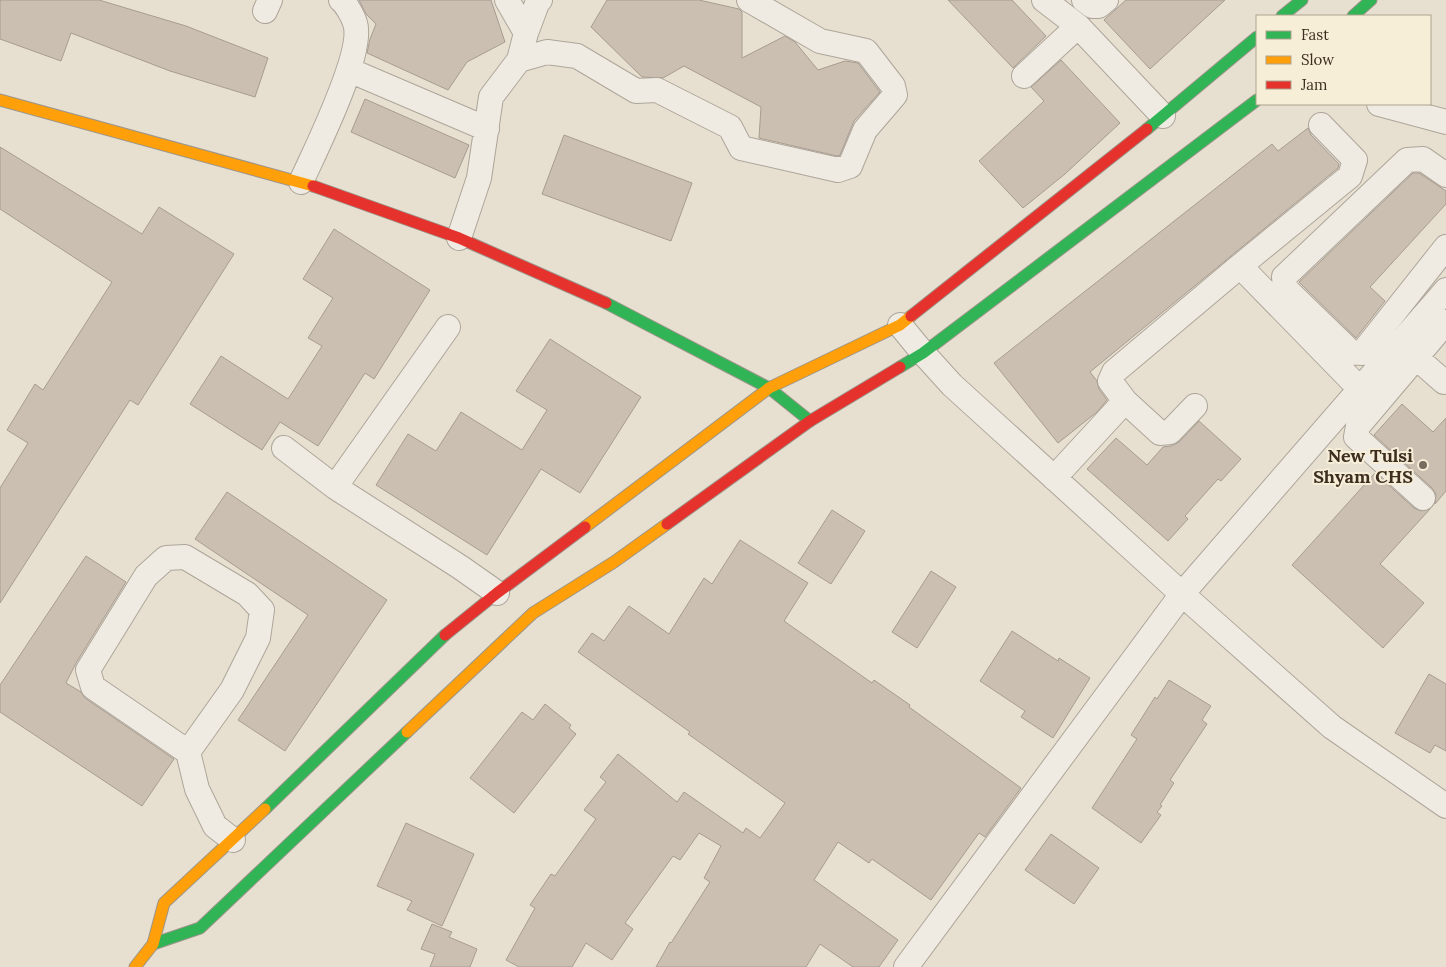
<svg xmlns="http://www.w3.org/2000/svg" width="1446" height="967" font-family="Lora,serif">
  <rect width="100%" height="100%" fill="#e7e0d1"/>
  <path fill="#cbbfb2" stroke="#a89c90" d="M 0,0 L 99,0 L 186,26 L 268,58 L 255,97 L 170,71 L 71,33 L 61,61 L 0,39 Z
    M 359,0 L 491,0 L 505,42 L 467,62 L 448,90 L 367,53 L 370,39 L 376,24 L 366,14 Z
    M 607,0 L 699,0 L 739,9 L 742,12 L 742,58 L 785,36 L 795,42 L 818,70 L 845,61 L 858,63 L 880,92 L 854,121 L 840,155 L 837,156 L 759,138 L 761,107 L 684,66 L 663,78 L 642,77 L 591,27 Z
    M 948,0 L 1012,0 L 1046,36 L 1013,68 Z
    M 1126,0 L 1225,0 L 1150,69 L 1104,20 Z
    M 1061,60 L 1120,123 L 1065,174 L 1023,208 L 979,161 L 1044,101 L 1031,87 Z
    M 365,99 L 469,145 L 455,178 L 351,132 Z
    M 1308,128 L 1311,135 L 1339,164 L 1338,168 L 1090,372 L 1097,381 L 1099,389 L 1107,400 L 1097,412 L 1058,443 L 994,363 L 1272,144 L 1278,151 Z
    M 564,135 L 692,183 L 671,241 L 542,194 Z
    M 0,147 L 142,234 L 159,207 L 234,254 L 138,405 L 130,400 L 0,603 L 0,488 L 28,443 L 7,430 L 35,384 L 43,390 L 112,282 L 0,209 Z
    M 1413,173 L 1419,173 L 1446,191 L 1446,204 L 1370,287 L 1385,301 L 1356,338 L 1299,282 Z
    M 334,229 L 430,290 L 374,379 L 365,373 L 318,446 L 280,422 L 262,450 L 190,404 L 221,356 L 288,399 L 322,346 L 308,338 L 333,298 L 303,279 Z
    M 550,339 L 641,397 L 580,493 L 541,469 L 487,555 L 376,485 L 408,434 L 436,451 L 461,412 L 522,450 L 547,410 L 516,391 Z
    M 1402,404 L 1433,432 L 1446,418 L 1446,491 L 1435,504 L 1436,494 L 1432,488 L 1374,435 Z
    M 1199,421 L 1241,459 L 1221,481 L 1218,479 L 1185,516 L 1188,519 L 1168,541 L 1087,469 L 1116,438 L 1147,465 L 1163,447 L 1171,446 L 1179,442 Z
    M 1375,473 L 1414,508 L 1421,511 L 1430,509 L 1380,564 L 1424,603 L 1383,648 L 1292,565 Z
    M 227,492 L 387,600 L 285,751 L 238,720 L 308,615 L 195,539 Z
    M 832,510 L 865,531 L 831,584 L 798,563 Z
    M 740,540 L 808,583 L 784,621 L 872,683 L 874,680 L 910,705 L 909,707 L 1021,788 L 985,837 L 979,833 L 931,900 L 872,859 L 869,863 L 838,842 L 814,880 L 898,940 L 879,967 L 853,967 L 820,944 L 806,967 L 656,967 L 670,942 L 671,943 L 710,882 L 704,878 L 721,846 L 699,833 L 680,860 L 673,856 L 625,923 L 633,929 L 612,960 L 586,943 L 572,967 L 519,967 L 506,960 L 535,908 L 530,905 L 551,874 L 555,876 L 596,819 L 584,810 L 606,782 L 600,777 L 618,754 L 677,802 L 684,792 L 743,833 L 746,828 L 760,838 L 785,803 L 688,734 L 690,732 L 578,652 L 592,633 L 604,641 L 629,606 L 669,634 L 704,578 L 712,584 Z
    M 86,556 L 126,582 L 76,663 L 66,683 L 81,692 L 85,698 L 174,759 L 142,806 L 0,712 L 0,685 Z
    M 931,571 L 956,587 L 917,648 L 892,632 Z
    M 1012,631 L 1058,661 L 1059,658 L 1090,678 L 1053,738 L 1021,717 L 1025,711 L 980,681 Z
    M 1429,674 L 1446,684 L 1446,751 L 1435,745 L 1430,753 L 1395,733 Z
    M 1169,680 L 1211,706 L 1202,720 L 1207,724 L 1170,780 L 1174,783 L 1160,805 L 1162,806 L 1157,812 L 1161,815 L 1141,843 L 1092,808 L 1137,739 L 1131,735 L 1155,697 L 1157,699 Z
    M 545,704 L 571,725 L 569,728 L 576,734 L 514,813 L 470,778 L 522,712 L 533,720 Z
    M 406,823 L 474,854 L 442,926 L 407,910 L 412,901 L 377,886 Z
    M 1051,834 L 1099,868 L 1074,904 L 1025,870 Z
    M 432,924 L 452,932 L 449,937 L 477,949 L 470,967 L 430,967 L 435,954 L 421,949 Z"/>
  <g fill="none" stroke-linecap="round" stroke-linejoin="round">
    <g stroke="#ada599" stroke-width="26">
      <path id="street" d="M 1044,0 L 1078,26 L 1163,116
        M 1084,0 L 1092,6 L 1099,6 L 1106,0
        M 265,11 L 270,0
        M 526,33 L 538,1 L 540,0
        M 519,60 L 547,52 L 577,56 L 636,91 L 657,90 L 730,127 L 741,148 L 838,170 L 850,166 L 865,130 L 895,95 L 893,86 L 866,51 L 820,41 L 749,0
        M 349,70 L 487,129
        M 1024,76 L 1078,26
        M 1379,104 L 1446,122
        M 1321,125 L 1355,160 L 1350,176 L 1240,266 L 1360,389
        M 1446,175 L 1423,159 L 1407,160 L 1284,277 L 1285,288 L 1351,352 L 1362,353 L 1446,247
        M 301,182 C 315,151 365,52 355,23 C 353,16 346,4 341,0
        M 459,238 L 479,178 L 491,97 L 519,60 L 526,33 L 507,0
        M 900,325 L 923,353 L 952,385 L 1182,594 L 1332,727 L 1446,806
        M 448,327 L 335,487 L 460,567 L 497,593
        M 1403,346 L 1444,382
        M 1195,406 L 1170,432 L 1160,433 L 1125,401 L 1110,381 L 1114,372 L 1240,266
        M 284,448 L 335,487
        M 1054,478 L 1125,401
        M 1423,498 L 1356,437 L 1358,426 L 1446,322
        M 188,752 L 93,687 L 88,670 L 146,576 L 166,558 L 185,557 L 247,594 L 262,610 L 258,638 L 232,690 L 188,752 L 197,789 L 215,826 L 233,840
        M 906,967 L 1182,594 L 1446,290"/>
    </g>
    <g stroke="#9c958a" stroke-width="13">
      <path id="fast" d="M 1282,16 L 1302,0
        M 1353,16 L 1371,0
        M 1147,129 L 1257,37
        M 606,303 L 769,388 L 810,421
        M 900,367 L 923,353 L 1257,100
        M 265,809 L 445,635
        M 153,944 L 200,928 L 407,732"/>
    </g>
    <g stroke="#9c958a" stroke-width="13">
      <path id="slow" d="M 0,100 L 313,186
        M 585,527 L 769,388 L 900,325 L 911,316
        M 407,732 L 533,613 L 614,562 L 667,524
        M 135,967 L 153,944 L 164,903 L 265,809"/>
    </g>
    <g stroke="#9c958a" stroke-width="13">
      <path id="jam" d="M 313,186 L 459,238 L 606,303
        M 911,316 L 1147,129
        M 667,524 L 810,421 L 900,367
        M 445,635 L 497,593 L 585,527"/>
    </g>
    <use href="#street" stroke="#efebe3" stroke-width="24"/>
    <use href="#fast" stroke="#30b455" stroke-width="11"/>
    <use href="#slow" stroke="#ff9f0a" stroke-width="11"/>
    <use href="#jam" stroke="#e5322d" stroke-width="11"/>
  </g>
  <circle fill="#786c5e" stroke="#f7eed8" stroke-width="2" cx="1423" cy="465" r="5"/>
  <g text-anchor="middle" dominant-baseline="central" stroke-width="4" stroke-linejoin="round" paint-order="stroke">
    <g font-size="18" font-weight="bold" fill="#3d2e20" stroke="#f7eed8" text-anchor="end">
      <text x="1413" y="455">New Tulsi<tspan x="1413" dy="21">Shyam CHS</tspan></text>
    </g>
  </g>
  <rect x="1256" y="15" width="175" height="90" fill="#f7eed8" stroke="#ada18e"/>
  <rect x="1266" y="31" width="25" height="8" fill="#30b455" stroke="#ada18e"/>
  <text x="1301" y="40" font-size="15" fill="#3d2e20">Fast</text>
  <rect x="1266" y="56" width="25" height="8" fill="#ff9f0a" stroke="#ada18e"/>
  <text x="1301" y="65" font-size="15" fill="#3d2e20">Slow</text>
  <rect x="1266" y="81" width="25" height="8" fill="#e5322d" stroke="#ada18e"/>
  <text x="1301" y="90" font-size="15" fill="#3d2e20">Jam</text>
</svg>
